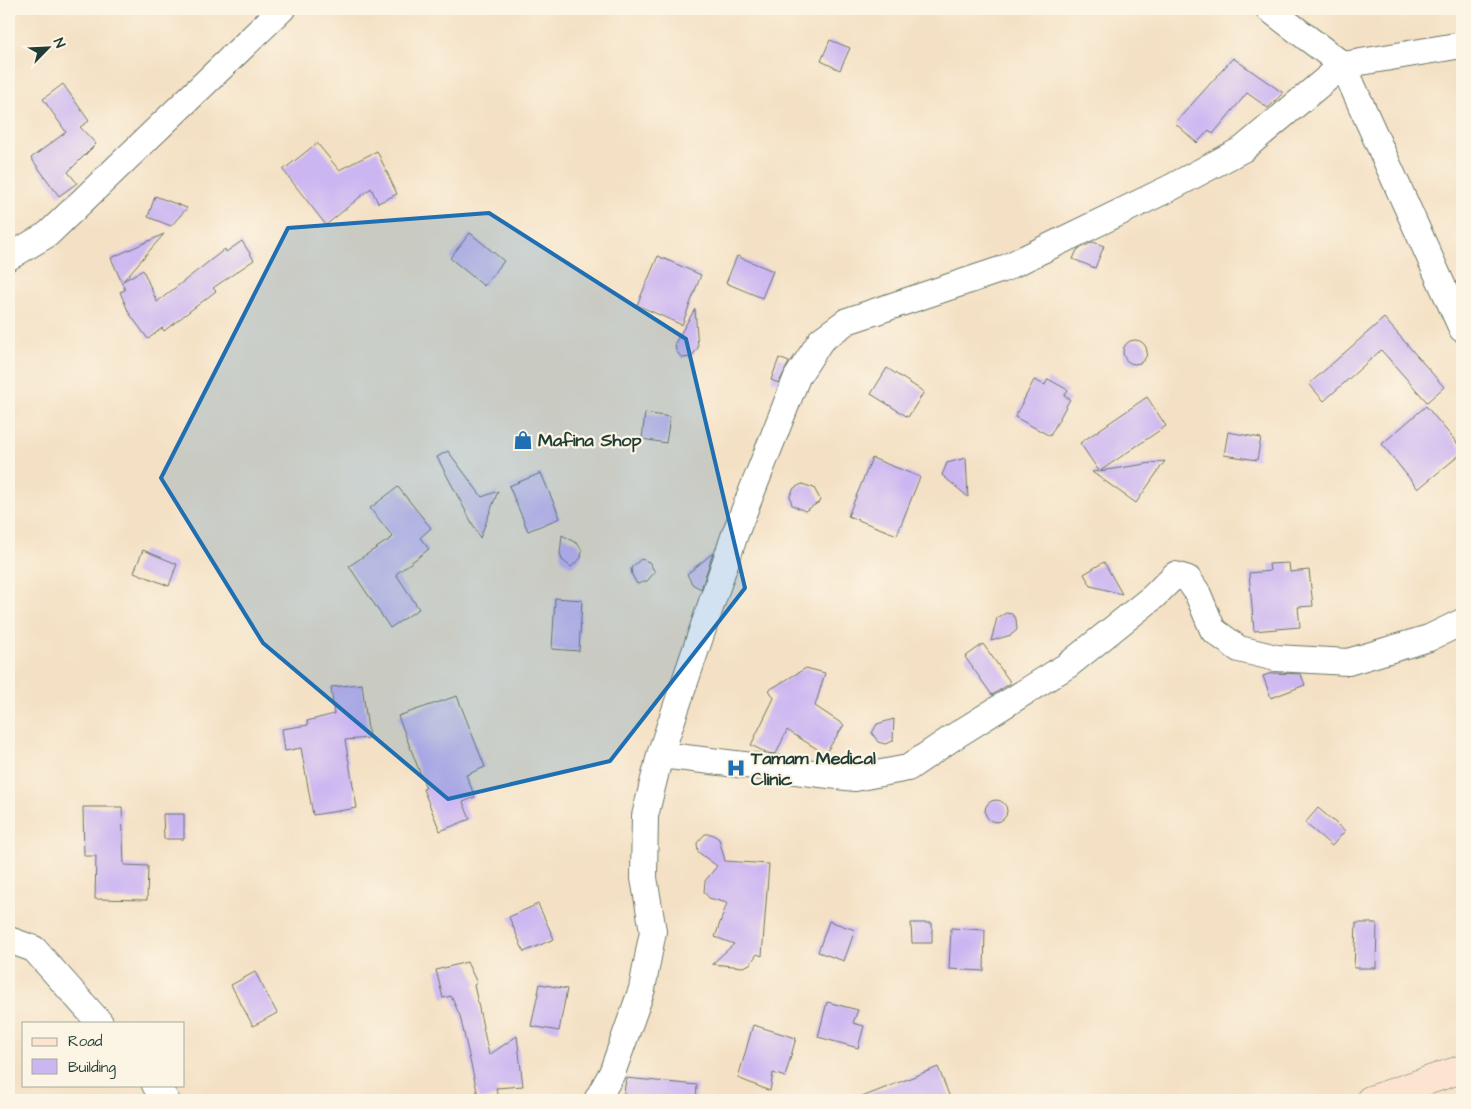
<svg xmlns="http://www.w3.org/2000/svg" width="1471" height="1109" font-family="'Architects Daughter',sans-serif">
  <rect width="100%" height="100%" fill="#fcf5e5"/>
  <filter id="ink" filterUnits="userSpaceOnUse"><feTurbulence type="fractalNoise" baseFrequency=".02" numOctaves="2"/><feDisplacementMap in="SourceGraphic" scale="10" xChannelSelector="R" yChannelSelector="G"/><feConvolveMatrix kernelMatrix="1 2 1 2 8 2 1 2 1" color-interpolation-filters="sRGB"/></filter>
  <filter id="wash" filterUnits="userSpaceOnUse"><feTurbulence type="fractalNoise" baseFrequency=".0096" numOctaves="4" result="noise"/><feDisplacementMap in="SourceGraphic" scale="20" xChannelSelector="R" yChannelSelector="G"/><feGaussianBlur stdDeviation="1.12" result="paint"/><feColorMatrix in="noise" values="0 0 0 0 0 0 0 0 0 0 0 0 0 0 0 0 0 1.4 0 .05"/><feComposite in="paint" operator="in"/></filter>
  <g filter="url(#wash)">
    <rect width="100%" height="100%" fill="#f4e1c5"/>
    <g id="blocks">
      <path fill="#ccb6f2" d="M 830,40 L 850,48 L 840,70 L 821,61 Z
        M 1233,58 L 1283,93 L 1268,108 L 1247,93 L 1213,134 L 1209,130 L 1197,143 L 1175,123 Z
        M 63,84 L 89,121 L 80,127 L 96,144 L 68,172 L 77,183 L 59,196 L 31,158 L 66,132 L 43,99 Z
        M 317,143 L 339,170 L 377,151 L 397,194 L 378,203 L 371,188 L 326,225 L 283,170 Z
        M 155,196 L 187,208 L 171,226 L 148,217 Z
        M 470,233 L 504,261 L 484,286 L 450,258 Z
        M 164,234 L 123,281 L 143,270 L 157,302 L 225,249 L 226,252 L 242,241 L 254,260 L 213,288 L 216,291 L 164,331 L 162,328 L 148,339 L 129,313 L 120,292 L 125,290 L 111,258 Z
        M 1093,242 L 1104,246 L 1095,268 L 1073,259 L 1077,250 Z
        M 658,256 L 701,275 L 682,325 L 637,305 Z
        M 737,256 L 773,271 L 762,298 L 726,283 Z
        M 695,309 L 698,348 L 691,357 L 682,358 L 676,351 L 675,343 Z
        M 1384,318 L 1444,387 L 1427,402 L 1381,350 L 1324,401 L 1309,384 Z
        M1123 352a12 12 0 1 1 24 0a12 12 0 1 1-24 0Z
        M 779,358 L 789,362 L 779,383 L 771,380 Z
        M 887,368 L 924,392 L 908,417 L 871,394 Z
        M 1048,379 L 1068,390 L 1064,396 L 1070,399 L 1050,436 L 1015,417 L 1034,380 L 1045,385 Z
        M 1147,397 L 1166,426 L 1100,471 L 1165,461 L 1136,503 L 1092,472 L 1099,471 L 1080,443 Z
        M 1426,406 L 1462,449 L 1462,453 L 1418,489 L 1382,444 Z
        M 645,413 L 670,417 L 666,443 L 642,439 Z
        M 1228,432 L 1261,438 L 1257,460 L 1224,455 Z
        M 448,451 L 482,497 L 498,491 L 480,538 L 437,457 Z
        M 872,458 L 920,477 L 897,535 L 848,516 Z
        M 966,458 L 968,497 L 942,475 L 947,463 Z
        M 541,473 L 560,518 L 528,531 L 509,486 Z
        M 802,484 L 814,488 L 821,501 L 805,511 L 792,505 L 790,496 L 794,488 Z
        M 398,487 L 431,528 L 420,538 L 429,549 L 396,574 L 419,609 L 390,628 L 349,566 L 393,537 L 370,508 Z
        M 562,535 L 578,544 L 582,551 L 581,558 L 571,567 L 562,560 L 560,554 Z
        M 143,550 L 177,564 L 169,586 L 134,572 Z
        M 713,553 L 701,589 L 692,584 L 687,574 Z
        M 641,559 L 649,562 L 655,572 L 647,581 L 637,584 L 632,575 L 631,568 Z
        M 1104,562 L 1122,594 L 1091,586 L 1084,574 Z
        M 1289,563 L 1290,572 L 1309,570 L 1313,606 L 1298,607 L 1300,627 L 1254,631 L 1249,573 L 1270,571 L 1269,564 Z
        M 555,598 L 582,600 L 579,651 L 552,649 Z
        M 1006,613 L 1012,614 L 1016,619 L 1017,630 L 1011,635 L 991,641 L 997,618 Z
        M 983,644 L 1011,683 L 992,695 L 965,657 Z
        M 806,668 L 825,673 L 815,706 L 844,725 L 825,754 L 787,730 L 776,754 L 767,753 L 751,745 L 774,698 L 769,690 Z
        M 1272,673 L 1301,674 L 1305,685 L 1271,698 L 1263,676 Z
        M 362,684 L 369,738 L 345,740 L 357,808 L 313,815 L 301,748 L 285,751 L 282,729 L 308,725 L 307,721 L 334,714 L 331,687 Z
        M 457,696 L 485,767 L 466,775 L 475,797 L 463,802 L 470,819 L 440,831 L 423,789 L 426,788 L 398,716 Z
        M 894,719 L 893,741 L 885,744 L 878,742 L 872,733 L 877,724 Z
        M985 811a11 11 0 1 1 22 0a11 11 0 1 1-22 0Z
        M 83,807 L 122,807 L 124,865 L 148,866 L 147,900 L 95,899 L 96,856 L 84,856 Z
        M 1318,808 L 1345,831 L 1332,846 L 1305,823 Z
        M 163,814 L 184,814 L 184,839 L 164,839 Z
        M 705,834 L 712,834 L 719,839 L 725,861 L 769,864 L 762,956 L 757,954 L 750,964 L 743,967 L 712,964 L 734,944 L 715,937 L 727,903 L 709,898 L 704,892 L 705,881 L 717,866 L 698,852 L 697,843 Z
        M 538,904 L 554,939 L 524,952 L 509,917 Z
        M 829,921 L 855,930 L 844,961 L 818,952 Z
        M 911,923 L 932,923 L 932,943 L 912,943 Z
        M 1356,923 L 1377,923 L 1376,968 L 1354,968 Z
        M 951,928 L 985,930 L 984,971 L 949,969 Z
        M 467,962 L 477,983 L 474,985 L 489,1055 L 517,1036 L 523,1086 L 496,1088 L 498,1096 L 479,1100 L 460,1016 L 451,996 L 443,998 L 436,970 Z
        M 255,972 L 277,1013 L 253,1026 L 231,985 Z
        M 540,984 L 567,989 L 559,1031 L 531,1026 Z
        M 827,1002 L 858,1010 L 853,1023 L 864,1026 L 858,1048 L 818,1037 Z
        M 753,1025 L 796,1038 L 785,1077 L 773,1073 L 770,1091 L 738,1078 Z
        M 938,1067 L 951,1100 L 858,1100 L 857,1099 Z
        M 626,1078 L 697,1085 L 696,1100 L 623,1100 Z"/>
    </g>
  </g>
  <g filter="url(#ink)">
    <use href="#blocks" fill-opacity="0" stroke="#6a7667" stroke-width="1"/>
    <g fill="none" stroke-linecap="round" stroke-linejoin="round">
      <g stroke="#6a7667" stroke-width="28">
        <path id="street" d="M 1269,9 L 1343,65 L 1462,329
          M 9,257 L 48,234 L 282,9
          M 660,755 L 855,778 L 908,768 L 955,736 L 1068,665 L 1153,597 L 1175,575 L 1188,579 L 1197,592 L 1213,630 L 1239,649 L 1276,658 L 1348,662 L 1429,638 L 1462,622
          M 9,940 L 34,949 L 100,1023
          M 155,1085 L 166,1100
          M 597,1100 L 612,1073 L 642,989 L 653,931 L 644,878 L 645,816 L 660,755 L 735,534 L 797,377 L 821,340 L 847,321 L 1003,269 L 1170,188 L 1243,149 L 1343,65 L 1462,45"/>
      </g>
      <g stroke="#6a7667" stroke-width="29">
        <path id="secondary" d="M 1370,1100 L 1462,1069"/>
      </g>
      <use href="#street" stroke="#fff" stroke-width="26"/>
      <use href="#secondary" stroke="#fde4d1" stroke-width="28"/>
    </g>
  </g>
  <path fill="#1f6fb2" fill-opacity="0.2" stroke="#1f6fb2" stroke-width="4" stroke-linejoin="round" d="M 489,213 L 686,339 L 745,588 L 610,761 L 448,799 L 263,643 L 161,478 L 288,228 Z"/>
  <defs>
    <g id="shop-bare" transform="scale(1.5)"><path d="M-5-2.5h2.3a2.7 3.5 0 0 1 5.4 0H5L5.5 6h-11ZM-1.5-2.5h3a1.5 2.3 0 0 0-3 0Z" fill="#1f6fb2" stroke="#fcf5e5" stroke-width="2.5" paint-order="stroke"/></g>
    <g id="hospital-bare" transform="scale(1.5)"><path d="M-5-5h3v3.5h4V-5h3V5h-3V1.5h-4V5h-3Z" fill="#1f6fb2" stroke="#fcf5e5" stroke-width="2.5" paint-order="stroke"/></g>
  </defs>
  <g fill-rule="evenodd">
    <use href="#shop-bare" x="523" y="440"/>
    <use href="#hospital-bare" x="736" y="768"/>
  </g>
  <g text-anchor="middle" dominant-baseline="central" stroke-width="4.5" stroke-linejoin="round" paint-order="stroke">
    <g font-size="18" font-weight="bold" fill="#1f3d34" stroke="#fcf5e5" text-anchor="start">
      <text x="538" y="440">Mafina Shop</text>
      <text x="751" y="758">Tamam Medical<tspan x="751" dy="21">Clinic</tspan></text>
    </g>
  </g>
  <rect width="1471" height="1109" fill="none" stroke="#fcf5e5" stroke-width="30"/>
  <rect x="22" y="1022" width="162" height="65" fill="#fcf5e5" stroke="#a4ab9e"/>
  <rect x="32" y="1038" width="25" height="8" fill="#fde4d1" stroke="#a4ab9e"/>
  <text x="68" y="1046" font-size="15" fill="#1f3d34">Road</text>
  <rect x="32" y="1059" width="25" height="15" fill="#ccb6f2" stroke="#a4ab9e"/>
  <text x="68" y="1072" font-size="15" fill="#1f3d34">Building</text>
  <g transform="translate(48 48) rotate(66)" stroke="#fcf5e5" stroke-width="4" paint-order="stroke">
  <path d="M0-4L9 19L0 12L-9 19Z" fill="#1f3d34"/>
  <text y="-8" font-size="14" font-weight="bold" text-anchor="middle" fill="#1f3d34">N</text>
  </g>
</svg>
